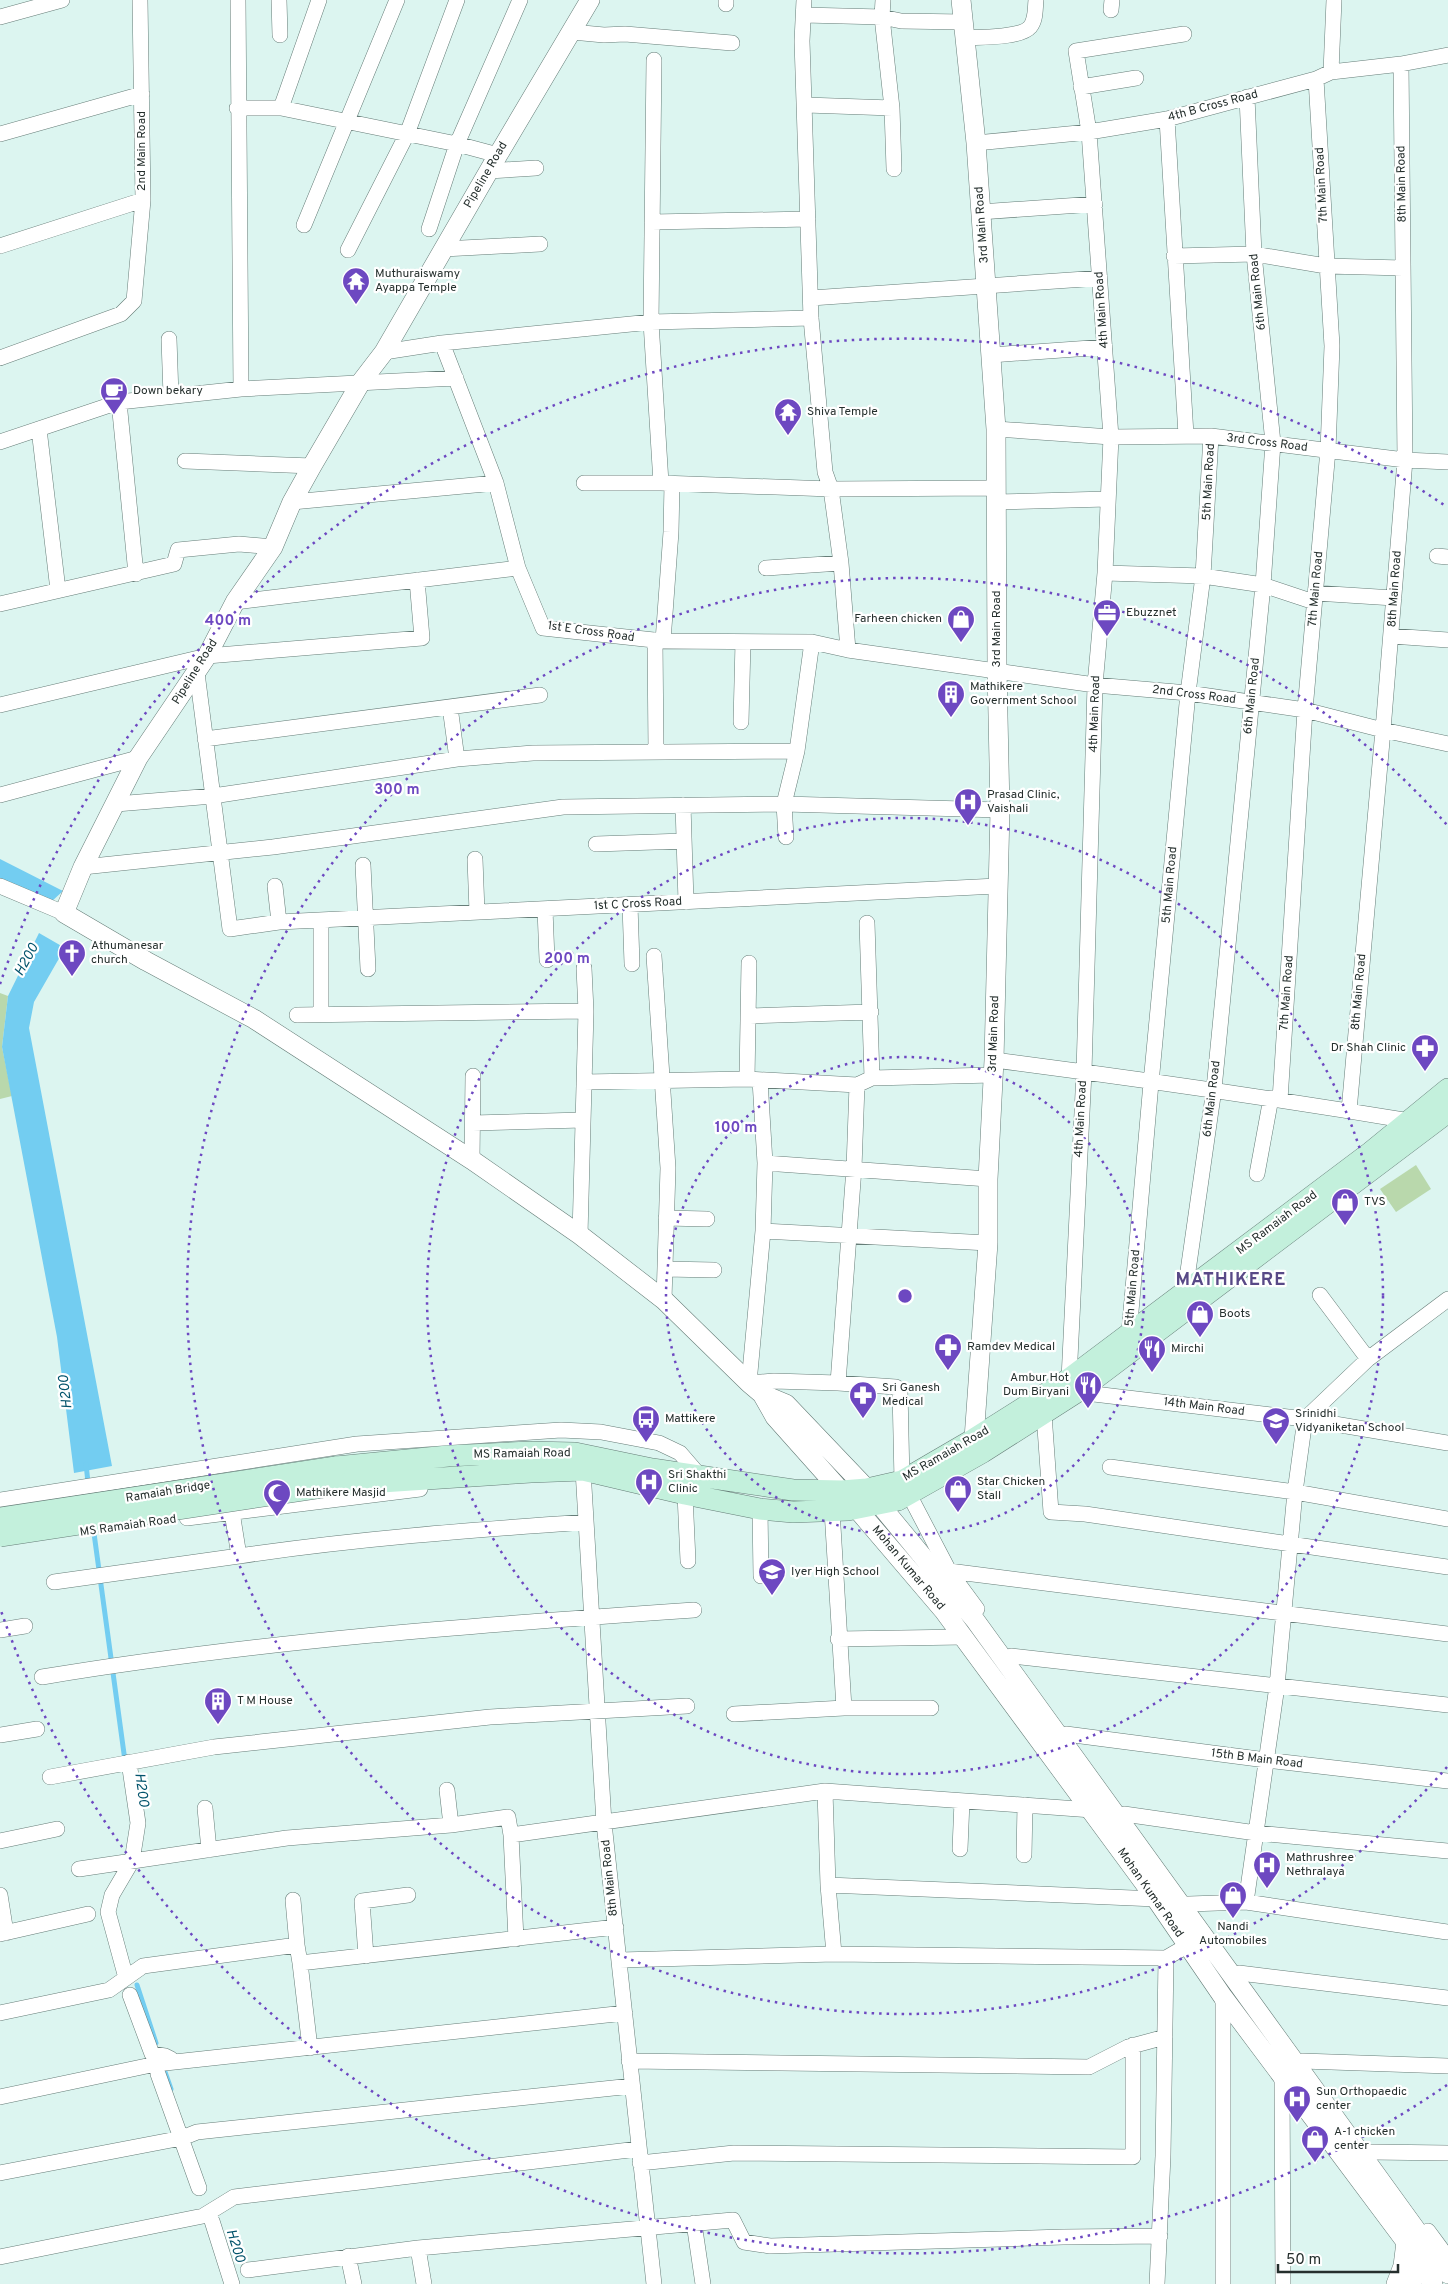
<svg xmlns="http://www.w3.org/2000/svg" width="1448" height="2284" font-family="Overpass,sans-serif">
  <rect width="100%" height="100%" fill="#dcf5f0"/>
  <path fill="#b9d8ac" d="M 0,993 L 8,996 L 2,1047 L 12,1096 L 0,1099 Z
    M 1416,1165 L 1431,1189 L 1396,1212 L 1380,1189 Z"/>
  <path fill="#73cdf1" d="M 0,859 L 63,891 L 51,902 L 0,879 Z
    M 39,933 L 65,948 L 34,1002 L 29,1028 L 112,1466 L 74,1473 L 57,1337 L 2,1047 L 8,996 Z"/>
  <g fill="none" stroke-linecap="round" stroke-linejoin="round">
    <path stroke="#73cdf1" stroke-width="5" d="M 86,1464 L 90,1501
      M 93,1526 L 125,1761
      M 137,1985 L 156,2043
      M 164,2069 L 171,2089"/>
    <g stroke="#667d78" stroke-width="16">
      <path id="minor" d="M 238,0 L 241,389
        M 279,0 L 280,35
        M 804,0 L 802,41 L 811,318 L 825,472 L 831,489 L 841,563 L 848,650
        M 883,0 L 882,17 L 892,108 L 894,169
        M 726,4 L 726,0
        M 1111,10 L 1112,0
        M 804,15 L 882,17 L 901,21 L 963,22
        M 0,17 L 62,0
        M 572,32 L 604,35 L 625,34 L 732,43
        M 965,38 C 980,37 1021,38 1030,27 C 1036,20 1035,9 1036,0
        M 654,60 L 651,322 L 661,483
        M 1331,72 L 1334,0
        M 1081,87 L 1136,78
        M 806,105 L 892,108
        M 237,108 L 281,108 L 457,144 L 498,155
        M 281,108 L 319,0
        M 1167,119 L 1186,435
        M 0,134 L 142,94
        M 976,143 L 1089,132 L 1167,119 L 1316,79 L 1331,72 L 1401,64 L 1448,55
        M 488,171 L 536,168
        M 980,212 L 1095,204
        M 652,222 L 808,219
        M 304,225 L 397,0
        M 429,229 L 457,144 L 520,0
        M 0,246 L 143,200
        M 443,249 L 540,244
        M 348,250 L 407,134 L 457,0
        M 1174,256 L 1254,254 L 1326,266 L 1403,268
        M 811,298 L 1100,278
        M 169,339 L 171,396
        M 442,343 L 651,322 L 811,318
        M 384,352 L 442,343 L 496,483 L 518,568 L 543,628 L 663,641 L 812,642 L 848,650 L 1095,685 L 1188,693 L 1305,710 L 1383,730 L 1448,744
        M 991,355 L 1105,347
        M 0,358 L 121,314 L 134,301 L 143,200 L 140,0
        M 119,402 L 136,574
        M 39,429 L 58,590
        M 996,429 L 1111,437 L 1211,436 L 1405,460 L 1448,462
        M 0,442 L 119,402 L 241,389 L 456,378
        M 185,461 L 312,466
        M 584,483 L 661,483 L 831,489 L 996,488
        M 292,502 L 496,483
        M 996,502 L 1107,499
        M 1437,556 L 1448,557
        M 766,568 L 841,563
        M 1105,573 L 1203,576 L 1263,585 L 1314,602
        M 1315,593 L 1394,598
        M 235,602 L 518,568
        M 0,604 L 174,564 L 178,550 L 239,544 L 273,547
        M 1391,636 L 1448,640
        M 655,640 L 656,752
        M 663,641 L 671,532 L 672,484
        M 197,673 L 230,929 L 279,922 L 997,886
        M 0,705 L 207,656 L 422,638 L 417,580
        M 450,707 L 457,759
        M 741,722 L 743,642
        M 205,739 L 540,695
        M 0,795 L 138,758
        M 116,804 L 213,796 L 457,759 L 533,753 L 797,751
        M 683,805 L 686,902
        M 786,837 L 784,804 L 797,751 L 812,642
        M 596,844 L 684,841
        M 475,859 L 477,912
        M 363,865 L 368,969
        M 83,867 L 273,847 L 563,807 L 784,804 L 1000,810
        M 0,886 L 64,913
        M 275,886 L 279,922
        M 630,905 L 632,964
        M 545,909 L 547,960
        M 321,920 L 321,1015
        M 867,923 L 872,1078
        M 654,956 L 668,1168 L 664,1300
        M 297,1015 L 586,1011
        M 750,1016 L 871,1012
        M 994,1060 C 1133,1078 1271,1098 1410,1121
        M 747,1079 L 749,963
        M 760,1080 L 765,1163 L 763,1231 L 749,1383 L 774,1381 L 838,1383 L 854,1168 L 857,1085
        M 584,1082 L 747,1079 L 857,1085 L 872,1078 L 993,1075
        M 1280,1100 L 1305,710 L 1328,450 L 1332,346 L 1316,79
        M 1349,1111 L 1383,730 L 1405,460 L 1401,64
        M 473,1123 L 583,1120
        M 472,1160 L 473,1076
        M 765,1163 L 988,1179
        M 1257,1174 L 1271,1098
        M 666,1218 L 707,1219
        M 763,1231 L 988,1243
        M 580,1235 L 586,1011 L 584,968
        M 665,1269 L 714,1270
        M 1185,1292 L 1214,1089 L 1263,585 L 1273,443 L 1254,254 L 1247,97
        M 1320,1295 L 1368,1359
        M 1129,1334 L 1151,1083 L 1188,693 L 1203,576 L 1211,436
        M 1069,1379 L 1084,1072 L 1095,685 L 1105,573 L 1111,437 L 1089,132 L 1076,51 L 1184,34
        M 838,1383 L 896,1387 L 900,1390 L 902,1481 L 949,1571 L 977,1609
        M 1077,1392 L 1305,1419 L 1448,1443
        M 1044,1414 L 1051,1512 L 1085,1514 L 1448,1567
        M 1110,1467 L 1295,1492 L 1448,1519
        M 575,1473 L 583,1470 L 604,1823 L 654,2284
        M 685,1494 L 688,1561
        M 0,1500 L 357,1444 L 561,1430 L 601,1432 L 659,1443 L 680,1453 L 699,1475
        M 828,1503 L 832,1510 L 844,1708
        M 760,1509 L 761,1576
        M 232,1512 L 239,1556 C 354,1539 470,1530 586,1522
        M 187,1518 L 420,1489
        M 949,1571 L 1448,1634
        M 54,1582 L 239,1556
        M 0,1630 L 25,1626
        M 838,1639 L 963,1637
        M 1011,1656 L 1448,1705
        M 42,1677 C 257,1641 476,1625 694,1610
        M 734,1714 L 844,1708 L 931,1708
        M 1066,1734 L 1266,1760 L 1448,1781
        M 0,1735 L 37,1729
        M 50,1777 L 214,1747 L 490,1717 L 687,1706
        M 447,1790 L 451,1825
        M 825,1791 L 828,1885 L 834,1954
        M 205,1808 L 209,1850
        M 1124,1814 L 1256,1833 L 1448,1851
        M 511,1835 L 825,1791 L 1092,1810
        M 0,1841 L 57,1829
        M 960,1849 L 962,1801
        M 1024,1855 L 1025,1805
        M 79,1869 L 287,1838 L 451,1825 L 508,1817 L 511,1835 L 516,1939
        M 828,1885 L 1156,1899
        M 0,1895 L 6,1933
        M 293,1900 L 297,1945
        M 1246,1902 L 1277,1686 L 1295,1492 L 1305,1419 L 1368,1359 L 1448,1299
        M 1176,1913 L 1189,1904 L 1246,1902 L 1447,1932
        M 0,1934 L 88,1914
        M 366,1956 L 362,1901 L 408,1895
        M 620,1960 L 834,1954 L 1166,1958
        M 300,1963 L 310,2048
        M 1239,1973 L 1448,1998
        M 126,1978 L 108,1912 L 112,1895 L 132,1861 L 138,1823 L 129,1762
        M 130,1995 L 152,2054 L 165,2056 L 171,2059
        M 0,2013 L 109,1990 L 143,1966 L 297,1945 L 300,1963 L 616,1927
        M 629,2061 L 1089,2067 L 1128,2047 L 1165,2037
        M 1302,2061 L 1448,2066
        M 158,2074 L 199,2188
        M 1282,2076 L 1283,2284
        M 0,2097 L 156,2064 L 625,2013
        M 1371,2152 L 1448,2153
        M 640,2163 L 734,2153 L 1133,2157 L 1133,2045
        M 0,2173 L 182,2138 L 197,2132 L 632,2086
        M 212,2221 L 232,2284
        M 694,2223 L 703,2284
        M 1428,2231 L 1448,2258
        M 418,2248 L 424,2284
        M 348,2256 L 354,2284
        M 0,2257 L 203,2216 L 234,2197 L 638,2149
        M 248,2270 L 418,2248 L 733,2220 L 744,2242 L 770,2246 L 1063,2237 L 1160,2236
        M 1157,2284 L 1163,2156 L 1166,1958 L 1197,1940
        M 1223,2284 L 1223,1997"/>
    </g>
    <g stroke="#667d78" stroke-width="20">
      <path id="tertiary" d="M 590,0 L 498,155 L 384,352 L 361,382 L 312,466 L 292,502 L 273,547 L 235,602 L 207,656 L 138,758 L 83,867 L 64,913 L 146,961 L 254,1019 L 472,1160 L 580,1235 L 664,1300 L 749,1383 L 762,1394 L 786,1404 L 867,1489 L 975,1620 L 1448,2274
        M 961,0 L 976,143 L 996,429 L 997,669 L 1000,810 L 994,1060 L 988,1179 L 988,1243 L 974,1439
        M 762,1394 L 775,1417 L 857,1509 L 944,1611 L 1156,1899 L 1223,1997 L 1406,2242 L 1433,2284
        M 1396,2284 L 1403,2266 L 1406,2242
        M 1402,2284 L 1435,2265"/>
    </g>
    <g stroke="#667d78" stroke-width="22">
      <path id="secondary" d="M 336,1467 L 448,1456 L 530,1452 L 575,1453 L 652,1469 L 793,1490 L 842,1491 L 867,1489 L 902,1481 L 974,1439 L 1069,1379 L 1371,1152 L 1448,1089
        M 336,1485 L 531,1472 L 583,1470 L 685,1494 L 760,1509 L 793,1512 L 848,1510 L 898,1500 L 983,1452 L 1077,1392 L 1448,1112"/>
    </g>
    <use href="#minor" stroke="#fff" stroke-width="15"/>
    <use href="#tertiary" stroke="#fff" stroke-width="19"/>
    <use href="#secondary" stroke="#c3f0dc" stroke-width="21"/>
    <g stroke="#667d78" stroke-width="22" stroke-linecap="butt">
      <path id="secondary-bridge" d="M 0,1518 L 336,1467
        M 0,1536 L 336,1485"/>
    </g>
    <use href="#secondary-bridge" stroke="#c3f0dc" stroke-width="21"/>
  </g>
  <g fill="none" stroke="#6d48c1" stroke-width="2.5" stroke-dasharray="2.5 5">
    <circle cx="905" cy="1296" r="239"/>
    <circle cx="905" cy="1296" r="478"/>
    <path d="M1447 1767A718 718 0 1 1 1447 825"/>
    <path d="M1447 2085A957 957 0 0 1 0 1608M0 984A957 957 0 0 1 1447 507"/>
  </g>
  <defs>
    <g id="temple-pin" transform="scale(1.4375)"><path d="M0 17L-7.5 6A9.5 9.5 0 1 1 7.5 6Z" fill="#6d48c1" stroke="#fff"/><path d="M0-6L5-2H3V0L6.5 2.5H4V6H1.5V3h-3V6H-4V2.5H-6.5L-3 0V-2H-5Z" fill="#fff"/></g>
    <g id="cafe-pin" transform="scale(1.4375)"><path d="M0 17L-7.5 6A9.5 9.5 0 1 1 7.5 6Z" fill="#6d48c1" stroke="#fff"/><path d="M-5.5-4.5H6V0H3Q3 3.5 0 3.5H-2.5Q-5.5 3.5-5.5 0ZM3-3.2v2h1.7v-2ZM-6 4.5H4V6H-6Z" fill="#fff"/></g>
    <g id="office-pin" transform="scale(1.4375)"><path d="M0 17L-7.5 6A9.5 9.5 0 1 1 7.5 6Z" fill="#6d48c1" stroke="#fff"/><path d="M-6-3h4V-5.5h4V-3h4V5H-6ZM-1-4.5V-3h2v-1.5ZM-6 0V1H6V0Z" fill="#fff"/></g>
    <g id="shop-pin" transform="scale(1.4375)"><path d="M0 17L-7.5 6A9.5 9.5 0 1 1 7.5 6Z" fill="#6d48c1" stroke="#fff"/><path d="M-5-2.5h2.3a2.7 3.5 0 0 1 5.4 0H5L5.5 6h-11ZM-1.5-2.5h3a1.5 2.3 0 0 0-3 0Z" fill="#fff"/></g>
    <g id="building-pin" transform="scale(1.4375)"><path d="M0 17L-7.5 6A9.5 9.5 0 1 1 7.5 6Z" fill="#6d48c1" stroke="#fff"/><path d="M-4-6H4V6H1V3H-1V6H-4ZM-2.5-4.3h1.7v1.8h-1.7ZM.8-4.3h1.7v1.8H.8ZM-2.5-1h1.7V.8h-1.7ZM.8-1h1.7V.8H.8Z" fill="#fff"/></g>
    <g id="hospital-pin" transform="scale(1.4375)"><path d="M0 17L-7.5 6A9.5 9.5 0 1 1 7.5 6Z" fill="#6d48c1" stroke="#fff"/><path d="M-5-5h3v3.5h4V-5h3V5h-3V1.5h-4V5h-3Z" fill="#fff"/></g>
    <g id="church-pin" transform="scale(1.4375)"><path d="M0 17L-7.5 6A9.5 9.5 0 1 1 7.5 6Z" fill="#6d48c1" stroke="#fff"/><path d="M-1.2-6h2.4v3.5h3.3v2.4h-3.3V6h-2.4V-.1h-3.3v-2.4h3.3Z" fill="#fff"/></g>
    <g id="pharmacy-pin" transform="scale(1.4375)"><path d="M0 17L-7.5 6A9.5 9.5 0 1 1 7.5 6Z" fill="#6d48c1" stroke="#fff"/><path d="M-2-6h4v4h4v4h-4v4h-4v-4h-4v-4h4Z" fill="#fff"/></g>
    <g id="restaurant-pin" transform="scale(1.4375)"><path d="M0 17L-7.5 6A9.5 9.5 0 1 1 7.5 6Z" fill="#6d48c1" stroke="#fff"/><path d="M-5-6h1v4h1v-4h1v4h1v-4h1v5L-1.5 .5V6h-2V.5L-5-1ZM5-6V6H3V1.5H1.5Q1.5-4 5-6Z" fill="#fff"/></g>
    <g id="bus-pin" transform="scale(1.4375)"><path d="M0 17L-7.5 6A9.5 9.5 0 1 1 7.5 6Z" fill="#6d48c1" stroke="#fff"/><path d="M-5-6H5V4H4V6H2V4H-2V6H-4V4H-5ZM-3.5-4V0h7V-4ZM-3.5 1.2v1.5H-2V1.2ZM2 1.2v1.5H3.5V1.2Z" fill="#fff"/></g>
    <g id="school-pin" transform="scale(1.4375)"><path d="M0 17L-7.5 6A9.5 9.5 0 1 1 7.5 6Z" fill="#6d48c1" stroke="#fff"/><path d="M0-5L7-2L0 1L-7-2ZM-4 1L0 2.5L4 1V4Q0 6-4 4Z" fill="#fff"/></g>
    <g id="mosque-pin" transform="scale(1.4375)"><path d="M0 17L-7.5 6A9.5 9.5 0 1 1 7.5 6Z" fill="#6d48c1" stroke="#fff"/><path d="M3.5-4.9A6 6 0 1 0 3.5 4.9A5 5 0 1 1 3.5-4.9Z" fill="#fff"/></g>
  </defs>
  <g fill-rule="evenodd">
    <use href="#temple-pin" x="356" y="281"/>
    <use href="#cafe-pin" x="114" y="391"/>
    <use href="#temple-pin" x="788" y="412"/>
    <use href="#office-pin" x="1107" y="613"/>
    <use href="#shop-pin" x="961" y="619"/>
    <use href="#building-pin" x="951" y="694"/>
    <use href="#hospital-pin" x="968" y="802"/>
    <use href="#church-pin" x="72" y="953"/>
    <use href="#pharmacy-pin" x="1425" y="1048"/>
    <use href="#shop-pin" x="1345" y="1202"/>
    <use href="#shop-pin" x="1200" y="1314"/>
    <use href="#pharmacy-pin" x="948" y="1347"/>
    <use href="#restaurant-pin" x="1152" y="1349"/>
    <use href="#restaurant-pin" x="1088" y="1385"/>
    <use href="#pharmacy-pin" x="863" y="1395"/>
    <use href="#bus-pin" x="646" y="1419"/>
    <use href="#school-pin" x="1276" y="1421"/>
    <use href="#hospital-pin" x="649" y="1482"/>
    <use href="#shop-pin" x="958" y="1489"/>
    <use href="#mosque-pin" x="277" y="1493"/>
    <use href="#school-pin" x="772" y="1572"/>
    <use href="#building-pin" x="218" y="1701"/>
    <use href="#hospital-pin" x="1267" y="1865"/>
    <use href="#shop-pin" x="1233" y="1895"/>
    <use href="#hospital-pin" x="1297" y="2099"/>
    <use href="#shop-pin" x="1315" y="2139"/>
  </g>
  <g text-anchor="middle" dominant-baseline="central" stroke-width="4.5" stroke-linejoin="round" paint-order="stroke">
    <g font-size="12" fill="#252f2d" stroke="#fff">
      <text transform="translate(1213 106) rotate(-15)">4th B Cross Road</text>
      <text transform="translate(142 151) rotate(-90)">2nd Main Road</text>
      <text transform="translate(486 175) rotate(-60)">Pipeline Road</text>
      <text transform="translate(1402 184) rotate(-91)">8th Main Road</text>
      <text transform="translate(1322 185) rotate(-93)">7th Main Road</text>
      <text transform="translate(982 225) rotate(-94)">3rd Main Road</text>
      <text transform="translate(1258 292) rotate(-96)">6th Main Road</text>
      <text transform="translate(1102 310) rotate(-94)">4th Main Road</text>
      <text transform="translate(1267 443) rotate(7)">3rd Cross Road</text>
      <text transform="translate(1209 482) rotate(-87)">5th Main Road</text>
      <text transform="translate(1316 589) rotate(-85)">7th Main Road</text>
      <text transform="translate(1395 589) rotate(-86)">8th Main Road</text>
      <text transform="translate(997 629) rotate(-90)">3rd Main Road</text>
      <text transform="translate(591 632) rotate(8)">1st E Cross Road</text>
      <text transform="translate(195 672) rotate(-58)">Pipeline Road</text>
      <text transform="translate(1194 695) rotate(7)">2nd Cross Road</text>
      <text transform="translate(1252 696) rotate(-84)">6th Main Road</text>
      <text transform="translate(1095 714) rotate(-88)">4th Main Road</text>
      <text transform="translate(1170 885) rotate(-85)">5th Main Road</text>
      <text transform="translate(638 904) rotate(-3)">1st C Cross Road</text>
      <text transform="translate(1359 992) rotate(-85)">8th Main Road</text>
      <text transform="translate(1287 993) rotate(-86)">7th Main Road</text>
      <text transform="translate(994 1034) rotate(-88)">3rd Main Road</text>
      <text transform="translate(1212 1099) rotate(-83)">6th Main Road</text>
      <text transform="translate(1081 1119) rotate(-87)">4th Main Road</text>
      <text transform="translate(1277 1223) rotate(-37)">MS Ramaiah Road</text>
      <text transform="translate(1133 1288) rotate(-85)">5th Main Road</text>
      <text transform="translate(1204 1407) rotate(7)">14th Main Road</text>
      <text transform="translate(522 1454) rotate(-1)">MS Ramaiah Road</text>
      <text transform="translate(946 1454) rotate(-30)">MS Ramaiah Road</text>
      <text transform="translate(168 1492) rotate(-9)">Ramaiah Bridge</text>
      <text transform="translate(128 1526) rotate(-8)">MS Ramaiah Road</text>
      <text transform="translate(908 1568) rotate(50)">Mohan Kumar Road</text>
      <text transform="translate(1257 1759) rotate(7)">15th B Main Road</text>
      <text transform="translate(610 1878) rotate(-96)">8th Main Road</text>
      <text transform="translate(1150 1893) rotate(55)">Mohan Kumar Road</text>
    </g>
    <g font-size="12" fill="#252f2d" stroke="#fff" text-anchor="start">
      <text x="375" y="274">Muthuraiswamy<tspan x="375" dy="14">Ayappa Temple</tspan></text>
      <text x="133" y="391">Down bekary</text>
      <text x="807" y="412">Shiva Temple</text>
      <text x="1126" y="613">Ebuzznet</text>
      <text x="942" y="619" text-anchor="end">Farheen chicken</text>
      <text x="970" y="687">Mathikere<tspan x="970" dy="14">Government School</tspan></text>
      <text x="987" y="795">Prasad Clinic,<tspan x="987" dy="14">Vaishali</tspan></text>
      <text x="91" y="946">Athumanesar<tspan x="91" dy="14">church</tspan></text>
      <text x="1406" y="1048" text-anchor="end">Dr Shah Clinic</text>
      <text x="1364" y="1202">TVS</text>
      <text x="1219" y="1314">Boots</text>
      <text x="967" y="1347">Ramdev Medical</text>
      <text x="1171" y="1349">Mirchi</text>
      <text x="1069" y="1378" text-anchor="end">Ambur Hot<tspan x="1069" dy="14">Dum Biryani</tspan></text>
      <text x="882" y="1388">Sri Ganesh<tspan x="882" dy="14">Medical</tspan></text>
      <text x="1295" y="1414">Srinidhi<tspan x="1295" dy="14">Vidyaniketan School</tspan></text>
      <text x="665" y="1419">Mattikere</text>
      <text x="668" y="1475">Sri Shakthi<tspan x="668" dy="14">Clinic</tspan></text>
      <text x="977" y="1482">Star Chicken<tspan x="977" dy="14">Stall</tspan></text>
      <text x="296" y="1493">Mathikere Masjid</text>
      <text x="791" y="1572">Iyer High School</text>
      <text x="237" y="1701">T M House</text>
      <text x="1286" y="1858">Mathrushree<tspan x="1286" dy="14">Nethralaya</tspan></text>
      <text x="1233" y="1927" text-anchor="middle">Nandi<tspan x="1233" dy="14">Automobiles</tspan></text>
      <text x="1316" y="2092">Sun Orthopaedic<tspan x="1316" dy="14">center</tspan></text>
      <text x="1334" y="2132">A-1 chicken<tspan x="1334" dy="14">center</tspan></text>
    </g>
    <g font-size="14" font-style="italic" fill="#03546c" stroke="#fff">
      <text transform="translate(27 960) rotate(-61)">H200</text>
      <text transform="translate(66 1392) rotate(-97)">H200</text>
      <text transform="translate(141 1790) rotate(82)">H200</text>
      <text transform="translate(235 2246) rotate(72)">H200</text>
    </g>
    <g font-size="18" font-weight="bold" letter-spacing="1" fill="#584987" stroke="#fff">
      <text x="1231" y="1280">MATHIKERE</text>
    </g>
  </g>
  <circle cx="905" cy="1296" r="8" fill="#6d48c1" stroke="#fff" stroke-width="2.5"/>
  <g font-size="15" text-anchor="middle" font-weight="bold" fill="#6d48c1" stroke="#fff" stroke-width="4.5" stroke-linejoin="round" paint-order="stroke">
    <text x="228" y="625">400 m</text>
    <text x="397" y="794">300 m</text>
    <text x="567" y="963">200 m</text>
    <text x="736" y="1132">100 m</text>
  </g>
  <path d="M1278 2264v8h120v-8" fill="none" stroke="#252f2d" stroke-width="2.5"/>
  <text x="1286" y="2264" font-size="15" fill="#252f2d" stroke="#ffffff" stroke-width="4" paint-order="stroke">50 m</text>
</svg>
